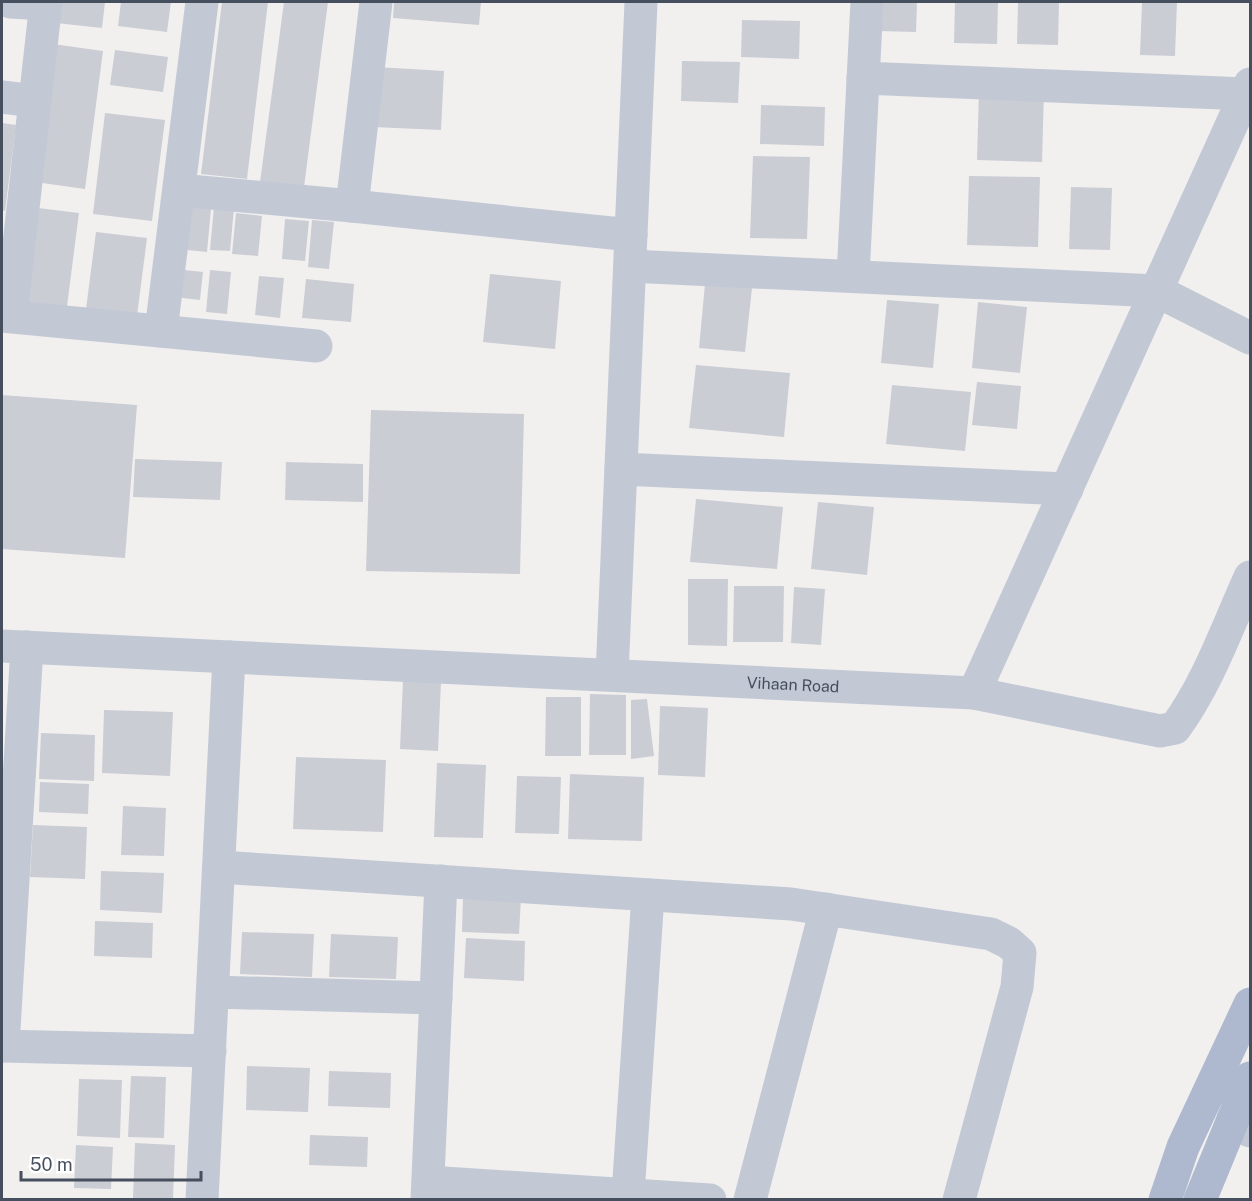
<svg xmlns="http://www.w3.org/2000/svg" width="1252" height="1201" font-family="'Public Sans',sans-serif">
  <rect width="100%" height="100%" fill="#f2efef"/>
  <path fill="#cbcdd5" d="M 49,2 L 105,2 L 102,28 L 47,22 Z
    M 121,2 L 171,2 L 167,32 L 118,26 Z
    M 222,2 L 268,2 L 247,179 L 201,174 Z
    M 284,2 L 328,2 L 304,187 L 260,182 Z
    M 394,2 L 481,2 L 479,25 L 393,18 Z
    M 879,2 L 917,2 L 916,32 L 878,31 Z
    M 955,2 L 998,2 L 997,44 L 954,43 Z
    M 1018,2 L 1059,2 L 1058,45 L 1017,44 Z
    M 1142,2 L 1177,2 L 1175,56 L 1140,55 Z
    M 742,20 L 800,21 L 799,59 L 741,57 Z
    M 53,44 L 103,51 L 85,189 L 35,182 Z
    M 115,50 L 168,57 L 163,92 L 110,85 Z
    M 682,61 L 740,62 L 738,103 L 681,101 Z
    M 377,67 L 444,71 L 441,130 L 373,127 Z
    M 979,90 L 1044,91 L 1042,162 L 977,160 Z
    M 761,105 L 825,107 L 824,146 L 760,144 Z
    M 105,113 L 165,120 L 152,221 L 93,214 Z
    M 2,123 L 16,125 L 5,211 L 2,210 Z
    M 753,156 L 810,157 L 807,239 L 750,238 Z
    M 969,176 L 1040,177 L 1038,247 L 967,245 Z
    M 1071,187 L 1112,188 L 1110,250 L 1069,249 Z
    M 182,206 L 211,209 L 207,252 L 178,249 Z
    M 214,206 L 234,208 L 230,251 L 210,250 Z
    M 30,207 L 79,213 L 66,314 L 17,308 Z
    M 236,213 L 262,216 L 258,256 L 232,254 Z
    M 285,219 L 309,221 L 305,261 L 282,259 Z
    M 312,220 L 334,222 L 329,269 L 308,267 Z
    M 96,232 L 147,238 L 137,316 L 86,309 Z
    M 175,269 L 203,272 L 200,300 L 173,297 Z
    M 210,270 L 231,272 L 227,314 L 206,312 Z
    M 490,274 L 561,281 L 555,349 L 483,342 Z
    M 259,276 L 284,278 L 280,318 L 255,315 Z
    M 306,279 L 354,284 L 351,322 L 302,318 Z
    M 705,284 L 752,288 L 745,352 L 699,348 Z
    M 887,300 L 939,304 L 933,368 L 881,363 Z
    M 978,302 L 1027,307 L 1020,373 L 972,368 Z
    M 696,365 L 790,373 L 784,437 L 689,428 Z
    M 977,382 L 1021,386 L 1017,429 L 972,425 Z
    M 892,385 L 971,392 L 965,451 L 886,444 Z
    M 2,395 L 137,405 L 125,558 L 2,549 Z
    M 371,410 L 524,414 L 520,574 L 366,571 Z
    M 135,459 L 222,462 L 220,500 L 133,497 Z
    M 286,462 L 363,464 L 363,502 L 285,500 Z
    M 696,499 L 783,507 L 777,569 L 690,562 Z
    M 818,502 L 874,507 L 867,575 L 811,569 Z
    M 688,579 L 728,579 L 727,646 L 688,645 Z
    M 734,586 L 784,586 L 783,642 L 733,642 Z
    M 794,587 L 825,589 L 821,645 L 791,643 Z
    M 403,680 L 441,682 L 438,751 L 400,749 Z
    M 590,694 L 626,695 L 626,755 L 589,755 Z
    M 546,697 L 581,697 L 581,756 L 545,756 Z
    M 647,699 L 654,756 L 631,759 L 631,700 Z
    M 660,706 L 708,708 L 705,777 L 658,775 Z
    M 104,710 L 173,712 L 170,776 L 102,773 Z
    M 41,733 L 95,735 L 94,781 L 39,779 Z
    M 296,757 L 386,760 L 383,832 L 293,829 Z
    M 437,763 L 486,765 L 483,838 L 434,837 Z
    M 570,774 L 644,777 L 642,841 L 568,839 Z
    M 517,776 L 561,777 L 559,834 L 515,833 Z
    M 40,782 L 89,784 L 88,814 L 39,812 Z
    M 123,806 L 166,808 L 164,856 L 121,855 Z
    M 33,825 L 87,827 L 85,879 L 30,877 Z
    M 101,871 L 164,873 L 162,913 L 100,910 Z
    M 463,896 L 521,898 L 519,934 L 462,932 Z
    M 95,921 L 153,923 L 152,958 L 94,956 Z
    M 242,932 L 314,934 L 312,977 L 240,974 Z
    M 331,934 L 398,937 L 396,979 L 329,977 Z
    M 466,938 L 525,941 L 524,981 L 464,978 Z
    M 247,1066 L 310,1068 L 308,1112 L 246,1110 Z
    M 329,1071 L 391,1073 L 390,1108 L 328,1106 Z
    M 131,1076 L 166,1077 L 164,1138 L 128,1137 Z
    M 79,1079 L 122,1080 L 120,1138 L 77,1136 Z
    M 310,1135 L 368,1137 L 367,1167 L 309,1165 Z
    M 135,1143 L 175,1145 L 173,1199 L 133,1198 Z
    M 76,1145 L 113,1147 L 111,1189 L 74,1188 Z"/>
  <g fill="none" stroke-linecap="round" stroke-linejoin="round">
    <g stroke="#c2c9d5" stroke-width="33">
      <path d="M 10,2 L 46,4"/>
      <path d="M 863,78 L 1246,94"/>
      <path d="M 2,97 L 35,101"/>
      <path d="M 179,190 L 352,206 L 631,235"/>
      <path d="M 352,206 L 376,2"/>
      <path d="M 630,266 L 1157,291 L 1250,338"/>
      <path d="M 853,276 L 867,2"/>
      <path d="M 2,316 L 316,346"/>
      <path d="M 11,316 L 46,2"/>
      <path d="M 161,331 L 202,2"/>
      <path d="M 621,469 L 1067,489"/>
      <path id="s1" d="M 2,646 L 974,693 L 1160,731 L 1175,728 C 1208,683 1227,628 1250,577"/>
      <path d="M 612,675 L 641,2"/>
      <path d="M 974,693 L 1250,84"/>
      <path d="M 219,867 L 791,904 L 991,934 L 1009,943 L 1020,953 L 1017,987 L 959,1200"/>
      <path d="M 213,992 L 436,998"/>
      <path d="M 2,1046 L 210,1051"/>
      <path d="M 3,1046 L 27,647"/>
      <path d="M 1233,1119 L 1250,1131"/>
      <path d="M 428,1182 L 710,1200"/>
      <path d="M 628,1194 L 648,895"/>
      <path d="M 202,1200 L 229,657"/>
      <path d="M 427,1200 L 441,881"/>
      <path d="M 750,1200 L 826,909"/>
    </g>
    <path stroke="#aeb9cf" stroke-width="33" d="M 1165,1200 L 1183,1147 L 1250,1004
      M 1200,1200 L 1250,1078"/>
  </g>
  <g text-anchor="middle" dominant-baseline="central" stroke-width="4.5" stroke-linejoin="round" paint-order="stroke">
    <g font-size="16" fill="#464f5d" stroke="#fff">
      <text stroke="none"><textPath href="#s1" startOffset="792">Vihaan Road</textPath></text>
    </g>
  </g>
  <rect width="1252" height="1201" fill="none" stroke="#464f5d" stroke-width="6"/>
  <path d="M21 1171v9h180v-9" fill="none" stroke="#464f5d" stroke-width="3"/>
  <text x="30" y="1171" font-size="18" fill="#464f5d" stroke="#ffffff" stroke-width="4.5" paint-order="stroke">50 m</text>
</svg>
